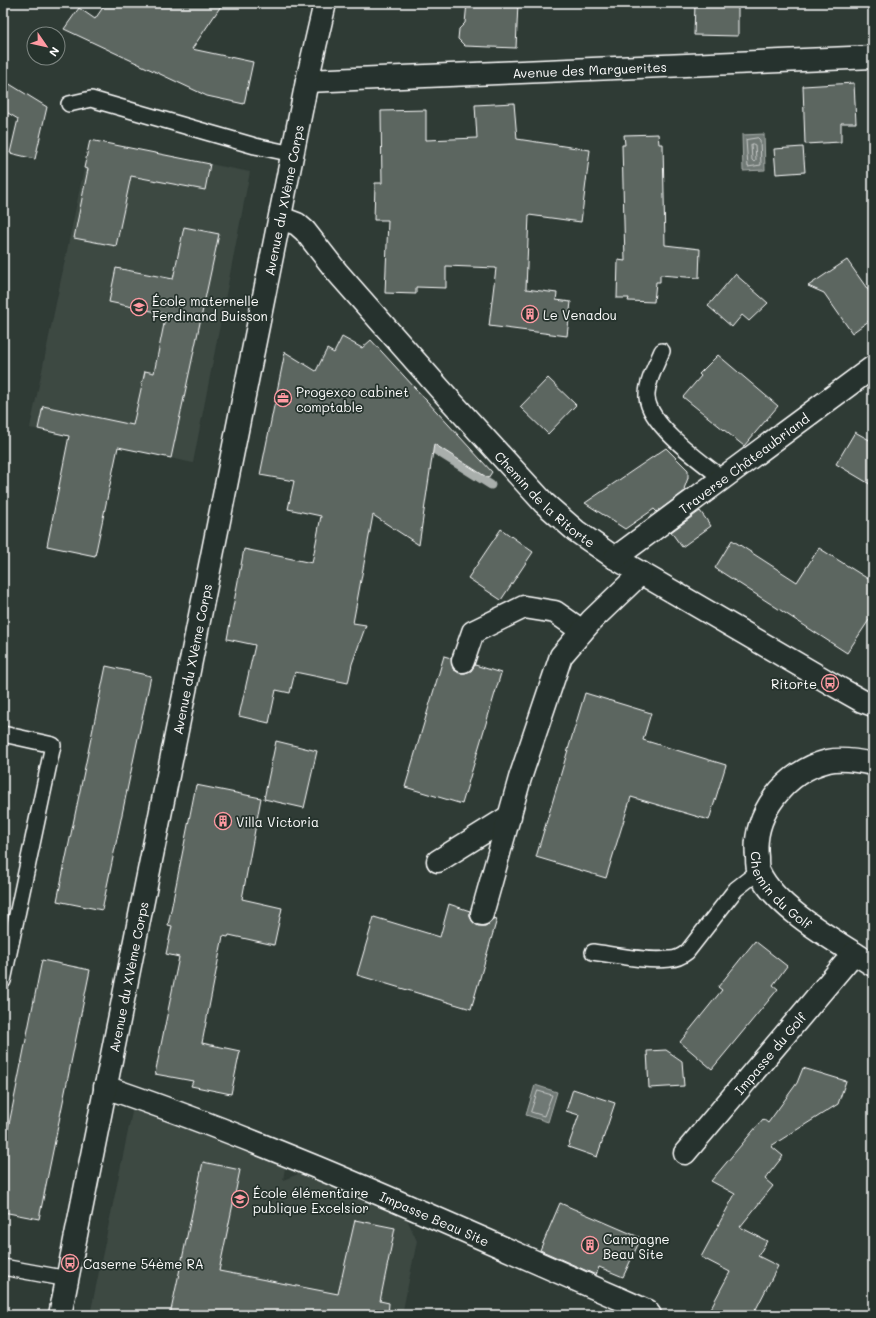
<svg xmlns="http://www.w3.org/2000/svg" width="876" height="1318" font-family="Mali,sans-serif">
  <rect width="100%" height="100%" fill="#2f3b35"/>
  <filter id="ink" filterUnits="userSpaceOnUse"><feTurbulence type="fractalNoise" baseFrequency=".025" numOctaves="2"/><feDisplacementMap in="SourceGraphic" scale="8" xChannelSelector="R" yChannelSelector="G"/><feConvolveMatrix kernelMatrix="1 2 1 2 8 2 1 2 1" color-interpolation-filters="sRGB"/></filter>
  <g filter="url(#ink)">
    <path fill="#3c4842" d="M 90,140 L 250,172 L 193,463 L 30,428 Z
      M 133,1107 L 286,1162 L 283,1180 L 306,1171 L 406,1217 L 417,1241 L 402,1315 L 90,1315 Z"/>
    <path fill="#707975" stroke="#a9afac" d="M 764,134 L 765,170 L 743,171 L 742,135 Z
      M 535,1085 L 557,1092 L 548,1122 L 526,1115 Z"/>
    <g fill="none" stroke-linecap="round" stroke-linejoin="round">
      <path stroke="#c6c9c8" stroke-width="1" d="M 758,138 L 760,140 L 761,165 L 748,167 L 746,140 Z
        M 753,144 L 755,145 L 756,160 L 754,162 L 752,160 L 751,145 Z
        M 538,1091 L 552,1095 L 544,1116 L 531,1112 Z"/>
      <path stroke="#a9afac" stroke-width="9" d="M 422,444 L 437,451 L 491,485"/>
    </g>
    <path fill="#5b6661" stroke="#fff" d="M 106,3 L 223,3 L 192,49 L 253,62 L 244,104 L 207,96 L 64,29 L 79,8 L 95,19 Z
      M 467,3 L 518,3 L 516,48 L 465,46 L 458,39 L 459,29 L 465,23 Z
      M 695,3 L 738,3 L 738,36 L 694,35 Z
      M 3,80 L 47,107 L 35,159 L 10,153 L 18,119 L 3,110 Z
      M 854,83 L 856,123 L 841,123 L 841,142 L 805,144 L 803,86 Z
      M 514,103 L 517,139 L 590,150 L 581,222 L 529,215 L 526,289 L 557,293 L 556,300 L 571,302 L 567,336 L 489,326 L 496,268 L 446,266 L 446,288 L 416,287 L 416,294 L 385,293 L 388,220 L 374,220 L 375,183 L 382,183 L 381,111 L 426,110 L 426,140 L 477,138 L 475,105 Z
      M 658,134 L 659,144 L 663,144 L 665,245 L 700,249 L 699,278 L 660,275 L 660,282 L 656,282 L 654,302 L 628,301 L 629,298 L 617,298 L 618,260 L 625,261 L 622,145 L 625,145 L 624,135 Z
      M 90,140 L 210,164 L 205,190 L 131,176 L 116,246 L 74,238 L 88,169 L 84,168 Z
      M 803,147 L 805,172 L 776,174 L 774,149 Z
      M 184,227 L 219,234 L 171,458 L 118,447 L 95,556 L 47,546 L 69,436 L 38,429 L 43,406 L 133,425 L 145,371 L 154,373 L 166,314 L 109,302 L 116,268 L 173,279 Z
      M 847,260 L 873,297 L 873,318 L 852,333 L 824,293 L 808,286 Z
      M 735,274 L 768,303 L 749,321 L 742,315 L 732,327 L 708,306 Z
      M 342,337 L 362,348 L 371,340 L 492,472 L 488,478 L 434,444 L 419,545 L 373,515 L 353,623 L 366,625 L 352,664 L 348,683 L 295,672 L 290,693 L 276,690 L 269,723 L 239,716 L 255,645 L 227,639 L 244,549 L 312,563 L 321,516 L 288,509 L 294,481 L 260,475 L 285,352 L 316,371 L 327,349 L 334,353 Z
      M 718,355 L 778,406 L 744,446 L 683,397 L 701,376 L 699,374 Z
      M 548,378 L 576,405 L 548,434 L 520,407 Z
      M 855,432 L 873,442 L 873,486 L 836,464 Z
      M 666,448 L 688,470 L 688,478 L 684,489 L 685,491 L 657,512 L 654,509 L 625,529 L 585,503 Z
      M 700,511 L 711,526 L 682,547 L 671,532 Z
      M 501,529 L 533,552 L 501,600 L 468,578 Z
      M 732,540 L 797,582 L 819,548 L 873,582 L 873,614 L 847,653 L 715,568 Z
      M 444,656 L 451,658 L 453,669 L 459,673 L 465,673 L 471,671 L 475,665 L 501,673 L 462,804 L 405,787 Z
      M 106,666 L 151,676 L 102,910 L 57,901 Z
      M 585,693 L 651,713 L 643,740 L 726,765 L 709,820 L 631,797 L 606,878 L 536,857 Z
      M 276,741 L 317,751 L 304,808 L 264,799 Z
      M 196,785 L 261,798 L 242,899 L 282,908 L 274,945 L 229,935 L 228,937 L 223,936 L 202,1043 L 240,1051 L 231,1094 L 191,1086 L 193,1081 L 155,1074 L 179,957 L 166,954 L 172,926 L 168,925 Z
      M 449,904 L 470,911 L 470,917 L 473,922 L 478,926 L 485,926 L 490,923 L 494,918 L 497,919 L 471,1009 L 357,975 L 374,917 L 440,937 Z
      M 755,941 L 787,966 L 773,985 L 778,989 L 712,1069 L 680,1042 L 722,990 L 718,987 Z
      M 42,960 L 90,970 L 39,1219 L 3,1212 L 3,1154 Z
      M 666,1050 L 682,1061 L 684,1086 L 649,1088 L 647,1051 Z
      M 803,1068 L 846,1081 L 838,1104 L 771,1146 L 783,1156 L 765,1179 L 773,1186 L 740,1227 L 767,1241 L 758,1256 L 778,1266 L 753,1315 L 707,1315 L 730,1272 L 701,1257 L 735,1194 L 711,1181 L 763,1119 L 768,1123 L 797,1083 Z
      M 573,1089 L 615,1103 L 597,1157 L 568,1147 L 579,1115 L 566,1111 Z
      M 203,1162 L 240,1170 L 219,1271 L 338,1294 L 355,1220 L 395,1228 L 380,1301 L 389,1303 L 388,1315 L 170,1315 Z
      M 560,1203 L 641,1238 L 623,1277 L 599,1267 L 596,1275 L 540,1250 Z"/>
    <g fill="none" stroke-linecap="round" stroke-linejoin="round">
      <g stroke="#fff" stroke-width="18">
        <path id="lane" d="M 69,104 L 91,99 L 255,146 L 293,154
          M 662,351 C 657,363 646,383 647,397 C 649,425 700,461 722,478
          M 3,734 L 53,745 L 3,981
          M 593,952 C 615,955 648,962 670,959 C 677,959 682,956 687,952 L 736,889 L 759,871
          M 3,1267 L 68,1279"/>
      </g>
      <g stroke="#fff" stroke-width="25">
        <g id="street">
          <path id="s1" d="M 307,81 L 873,57"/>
          <path id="s2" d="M 281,218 L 297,224 L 305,231 L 337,272 L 440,389 L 544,503 L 576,531 L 615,558 L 830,683 L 862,701 L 873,705"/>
          <path id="s3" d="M 615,558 L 873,367"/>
          <path d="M 463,661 L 473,632 L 524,607 L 555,612 L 582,631"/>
          <path id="s4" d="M 873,764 C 859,761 842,758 828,761 C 786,771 752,814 757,857 C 757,862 757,868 759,872 C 776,909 839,943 873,965"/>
          <path d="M 438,861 L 510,816"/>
          <path d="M 482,914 L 520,778 L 561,656 L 592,620 L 641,573"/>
          <path id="s5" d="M 105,1087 C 283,1147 454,1227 627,1302 L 647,1311 L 650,1315"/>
          <path id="s6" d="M 685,1153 L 854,953"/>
        </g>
      </g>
      <g stroke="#fff" stroke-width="25">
        <g id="secondary">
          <path id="s7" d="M 60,1315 L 307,81 L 325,3"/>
        </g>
      </g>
      <use href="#lane" stroke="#26332d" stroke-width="15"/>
      <use href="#street" stroke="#26332d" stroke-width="22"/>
      <use href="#secondary" stroke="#26332d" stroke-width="22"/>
    </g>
  </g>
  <defs>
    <g id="school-ring" transform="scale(0.9)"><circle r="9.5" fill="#26332d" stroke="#ff9aa2" stroke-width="1.5"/><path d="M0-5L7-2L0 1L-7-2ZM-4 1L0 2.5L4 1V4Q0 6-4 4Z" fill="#ff9aa2"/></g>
    <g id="building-ring" transform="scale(0.9)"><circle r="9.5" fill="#26332d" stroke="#ff9aa2" stroke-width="1.5"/><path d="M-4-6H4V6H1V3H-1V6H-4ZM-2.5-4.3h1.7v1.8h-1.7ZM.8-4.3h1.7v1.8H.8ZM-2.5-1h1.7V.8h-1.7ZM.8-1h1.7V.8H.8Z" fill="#ff9aa2"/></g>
    <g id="office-ring" transform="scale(0.9)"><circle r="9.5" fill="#26332d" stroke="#ff9aa2" stroke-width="1.5"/><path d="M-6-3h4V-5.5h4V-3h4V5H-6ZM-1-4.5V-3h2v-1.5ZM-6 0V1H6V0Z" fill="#ff9aa2"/></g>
    <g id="bus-ring" transform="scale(0.9)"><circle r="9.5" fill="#26332d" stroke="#ff9aa2" stroke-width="1.5"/><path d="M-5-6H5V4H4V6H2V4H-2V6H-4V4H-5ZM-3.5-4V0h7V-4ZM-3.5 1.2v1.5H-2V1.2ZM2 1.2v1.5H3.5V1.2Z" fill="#ff9aa2"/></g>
  </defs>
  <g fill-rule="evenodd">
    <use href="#school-ring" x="139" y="307"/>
    <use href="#building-ring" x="530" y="314"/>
    <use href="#office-ring" x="283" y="398"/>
    <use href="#bus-ring" x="830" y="683"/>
    <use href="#building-ring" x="223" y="821"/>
    <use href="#school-ring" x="240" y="1199"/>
    <use href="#building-ring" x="590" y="1245"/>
    <use href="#bus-ring" x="70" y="1263"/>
  </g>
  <g text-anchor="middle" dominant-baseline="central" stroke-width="3.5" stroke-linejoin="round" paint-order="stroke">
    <g font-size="13" fill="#fff" stroke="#26332d">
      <text stroke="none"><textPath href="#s1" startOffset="283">Avenue des Marguerites</textPath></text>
      <text stroke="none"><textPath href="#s7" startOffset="1137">Avenue du XVème Corps</textPath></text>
      <text stroke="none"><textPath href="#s3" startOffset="160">Traverse Châteaubriand</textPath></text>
      <text stroke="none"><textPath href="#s2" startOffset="388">Chemin de la Ritorte</textPath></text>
      <text stroke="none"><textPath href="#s7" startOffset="669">Avenue du XVème Corps</textPath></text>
      <text stroke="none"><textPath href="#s4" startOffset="217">Chemin du Golf</textPath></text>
      <text stroke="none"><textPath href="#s7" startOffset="345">Avenue du XVème Corps</textPath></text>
      <text stroke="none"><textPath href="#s6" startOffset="131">Impasse du Golf</textPath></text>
      <text stroke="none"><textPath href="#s5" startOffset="355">Impasse Beau Site</textPath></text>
    </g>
    <g font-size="13" fill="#fff" stroke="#26332d" text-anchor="start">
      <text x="152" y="300">École maternelle<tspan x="152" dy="15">Ferdinand Buisson</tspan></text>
      <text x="543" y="314">Le Venadou</text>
      <text x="296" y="391">Progexco cabinet<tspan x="296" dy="15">comptable</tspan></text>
      <text x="817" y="683" text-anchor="end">Ritorte</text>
      <text x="236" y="821">Villa Victoria</text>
      <text x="253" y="1192">École élémentaire<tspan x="253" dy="15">publique Excelsior</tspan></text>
      <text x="603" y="1238">Campagne<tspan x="603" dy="15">Beau Site</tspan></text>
      <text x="83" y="1263">Caserne 54ème RA</text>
    </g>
  </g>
  <rect width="876" height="1318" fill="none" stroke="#26332d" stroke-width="16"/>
  <rect x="8" y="8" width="860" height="1302" fill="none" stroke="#fff" stroke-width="1.5" filter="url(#ink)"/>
  <g transform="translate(46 46) rotate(124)"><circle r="19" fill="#26332d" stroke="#7d8581"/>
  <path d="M0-3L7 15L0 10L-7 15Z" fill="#ff9aa2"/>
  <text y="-6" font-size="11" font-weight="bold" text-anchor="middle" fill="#ffffff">N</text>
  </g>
</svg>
